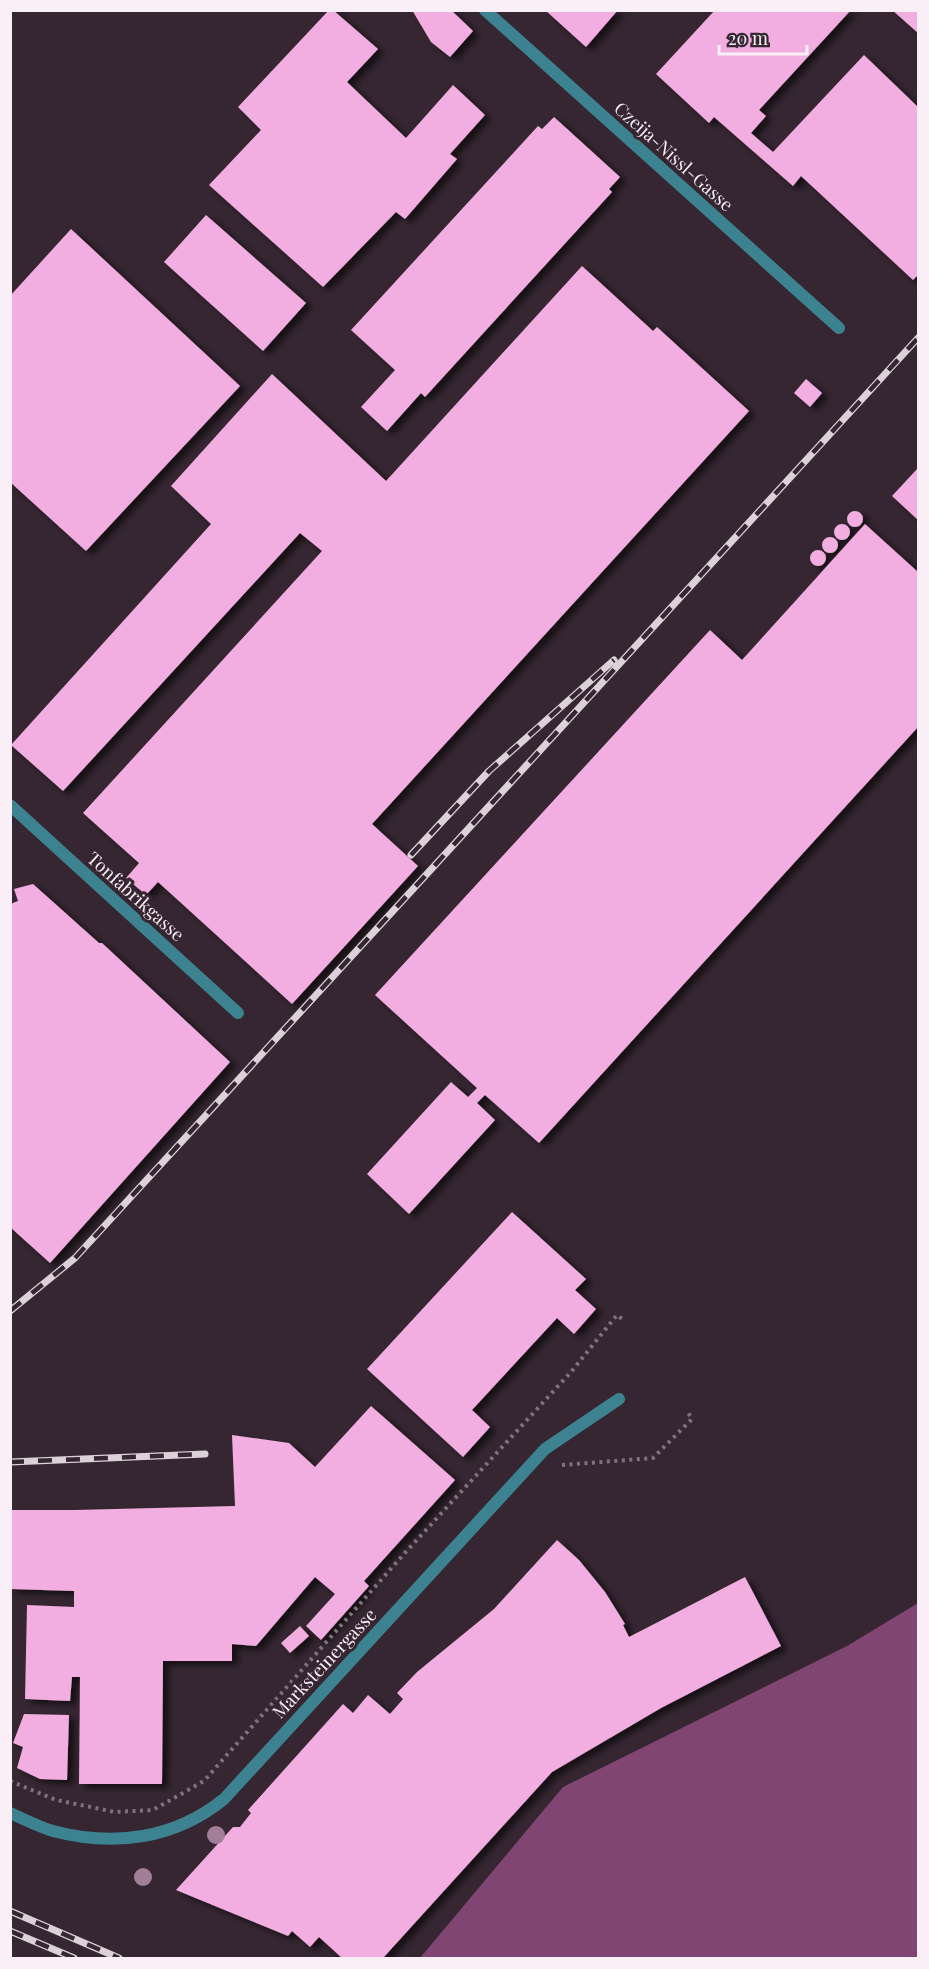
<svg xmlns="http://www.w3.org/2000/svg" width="929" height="1969" font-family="'Playfair Display',serif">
  <defs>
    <filter id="shadow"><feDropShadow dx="6" dy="4" stdDeviation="3" flood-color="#0009"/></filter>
  </defs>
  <rect width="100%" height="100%" fill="#352631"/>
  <path fill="#804572" d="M 918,1603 L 918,1958 L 420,1958 L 563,1787 L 847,1646 Z"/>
  <path fill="#f2aee0" filter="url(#shadow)" d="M 329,10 L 333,10 L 378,49 L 347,82 L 406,138 L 453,85 L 485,115 L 450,154 L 457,159 L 405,219 L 396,212 L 323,287 L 209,185 L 261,130 L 238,107 Z
    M 412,10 L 451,10 L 473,31 L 450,57 L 431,42 Z
    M 545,10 L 618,10 L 586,47 Z
    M 715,10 L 851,10 L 759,110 L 766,116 L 751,133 L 773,152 L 864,55 L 918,107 L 918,275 L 913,280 L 801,176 L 793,186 L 714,117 L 709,123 L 656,74 Z
    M 892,10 L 918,10 L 918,33 Z
    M 554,117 L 620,177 L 609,189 L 612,192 L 425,397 L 421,393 L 387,431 L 361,407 L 395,370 L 351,330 L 538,126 L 542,129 Z
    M 206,215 L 306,303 L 263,351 L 164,262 Z
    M 71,229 L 240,386 L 86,551 L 10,482 L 10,296 Z
    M 582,266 L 653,331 L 657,327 L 749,411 L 372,824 L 418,866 L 292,1004 L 158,882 L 146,895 L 126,878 L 139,863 L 83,813 L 322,551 L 300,533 L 63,791 L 11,745 L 211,524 L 171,486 L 272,374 L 386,481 Z
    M 806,379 L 822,393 L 810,407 L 794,393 Z
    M 918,468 L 918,520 L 892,496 Z
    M847 519a8 8 0 1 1 16 0a8 8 0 1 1-16 0Z
    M 865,524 L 918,572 L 918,727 L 539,1143 L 485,1095 L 477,1103 L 495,1120 L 409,1214 L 367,1174 L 451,1082 L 468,1097 L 477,1088 L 375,995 L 710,630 L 742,660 Z
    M834 532a8 8 0 1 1 16 0a8 8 0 1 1-16 0Z
    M822 545a8 8 0 1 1 16 0a8 8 0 1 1-16 0Z
    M810 558a8 8 0 1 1 16 0a8 8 0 1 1-16 0Z
    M 33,884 L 99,943 L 102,943 L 230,1062 L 50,1263 L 10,1227 L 10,904 L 18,901 L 14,889 Z
    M 512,1212 L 586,1279 L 575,1290 L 596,1309 L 574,1334 L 557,1318 L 472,1410 L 490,1427 L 463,1457 L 367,1369 Z
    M 371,1406 L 455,1480 L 364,1581 L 369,1586 L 321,1640 L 306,1626 L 335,1594 L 315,1577 L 256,1646 L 232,1644 L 232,1661 L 163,1661 L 162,1784 L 79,1784 L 80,1677 L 72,1677 L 70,1701 L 25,1699 L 27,1605 L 74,1607 L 74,1591 L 10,1589 L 10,1510 L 75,1510 L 235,1506 L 232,1435 L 289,1443 L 315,1467 Z
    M 557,1540 L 579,1560 L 605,1592 L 625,1624 L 623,1625 L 629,1637 L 745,1577 L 781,1646 L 661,1708 L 552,1772 L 383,1958 L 342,1958 L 319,1937 L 310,1947 L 292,1931 L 288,1936 L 176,1890 L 233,1827 L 240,1827 L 251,1813 L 248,1810 L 343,1704 L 353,1713 L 368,1695 L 390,1714 L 403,1699 L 397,1693 L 417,1672 L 494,1609 Z
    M 300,1626 L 309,1636 L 290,1653 L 281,1643 Z
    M 24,1714 L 69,1715 L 67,1780 L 40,1779 L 17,1768 L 23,1747 L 13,1743 Z"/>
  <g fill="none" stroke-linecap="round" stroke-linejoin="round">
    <path stroke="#80727c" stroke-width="4" stroke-dasharray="3 4.5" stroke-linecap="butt" d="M 562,1465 L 653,1458 L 692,1419 L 687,1411
      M 10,1781 L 56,1800 L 115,1812 L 153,1810 L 204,1781 L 403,1555 L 571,1372 L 617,1315 L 622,1319"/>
    <path stroke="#3d8290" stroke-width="12" d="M 485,10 L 839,328
      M 10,805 L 238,1013
      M 10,1813 C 24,1819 39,1827 53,1831 C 114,1847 175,1839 224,1799 L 545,1449 L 619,1399"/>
    <g stroke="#ddd1d9" stroke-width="7">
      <path id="rail" d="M 411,855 L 489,771 L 614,660
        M 10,1311 L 75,1258 L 918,338
        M 10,1462 L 205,1454
        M 10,1911 L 119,1958
        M 10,1931 L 74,1958"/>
    </g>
    <use href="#rail" stroke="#352631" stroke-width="4.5" stroke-dasharray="14" stroke-linecap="butt"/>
  </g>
  <g fill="#a27f98">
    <circle cx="216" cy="1835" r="9"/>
    <circle cx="143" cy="1877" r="9"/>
  </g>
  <g text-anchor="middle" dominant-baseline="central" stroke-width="6" stroke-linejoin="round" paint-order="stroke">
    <g font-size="18" fill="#faeff6" stroke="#352631">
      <text transform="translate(674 156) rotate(42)">Czeija-Nissl-Gasse</text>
      <text transform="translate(136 896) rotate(42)">Tonfabrikgasse</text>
      <text transform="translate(324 1663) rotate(-47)">Marksteinergasse</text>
    </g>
  </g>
  <rect width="929" height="1969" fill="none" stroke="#faeff6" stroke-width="24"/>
  <path d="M719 45v9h88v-9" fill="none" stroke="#faeff6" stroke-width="3"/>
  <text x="728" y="45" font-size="18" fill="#faeff6" stroke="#352631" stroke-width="4.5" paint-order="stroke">20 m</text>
</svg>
